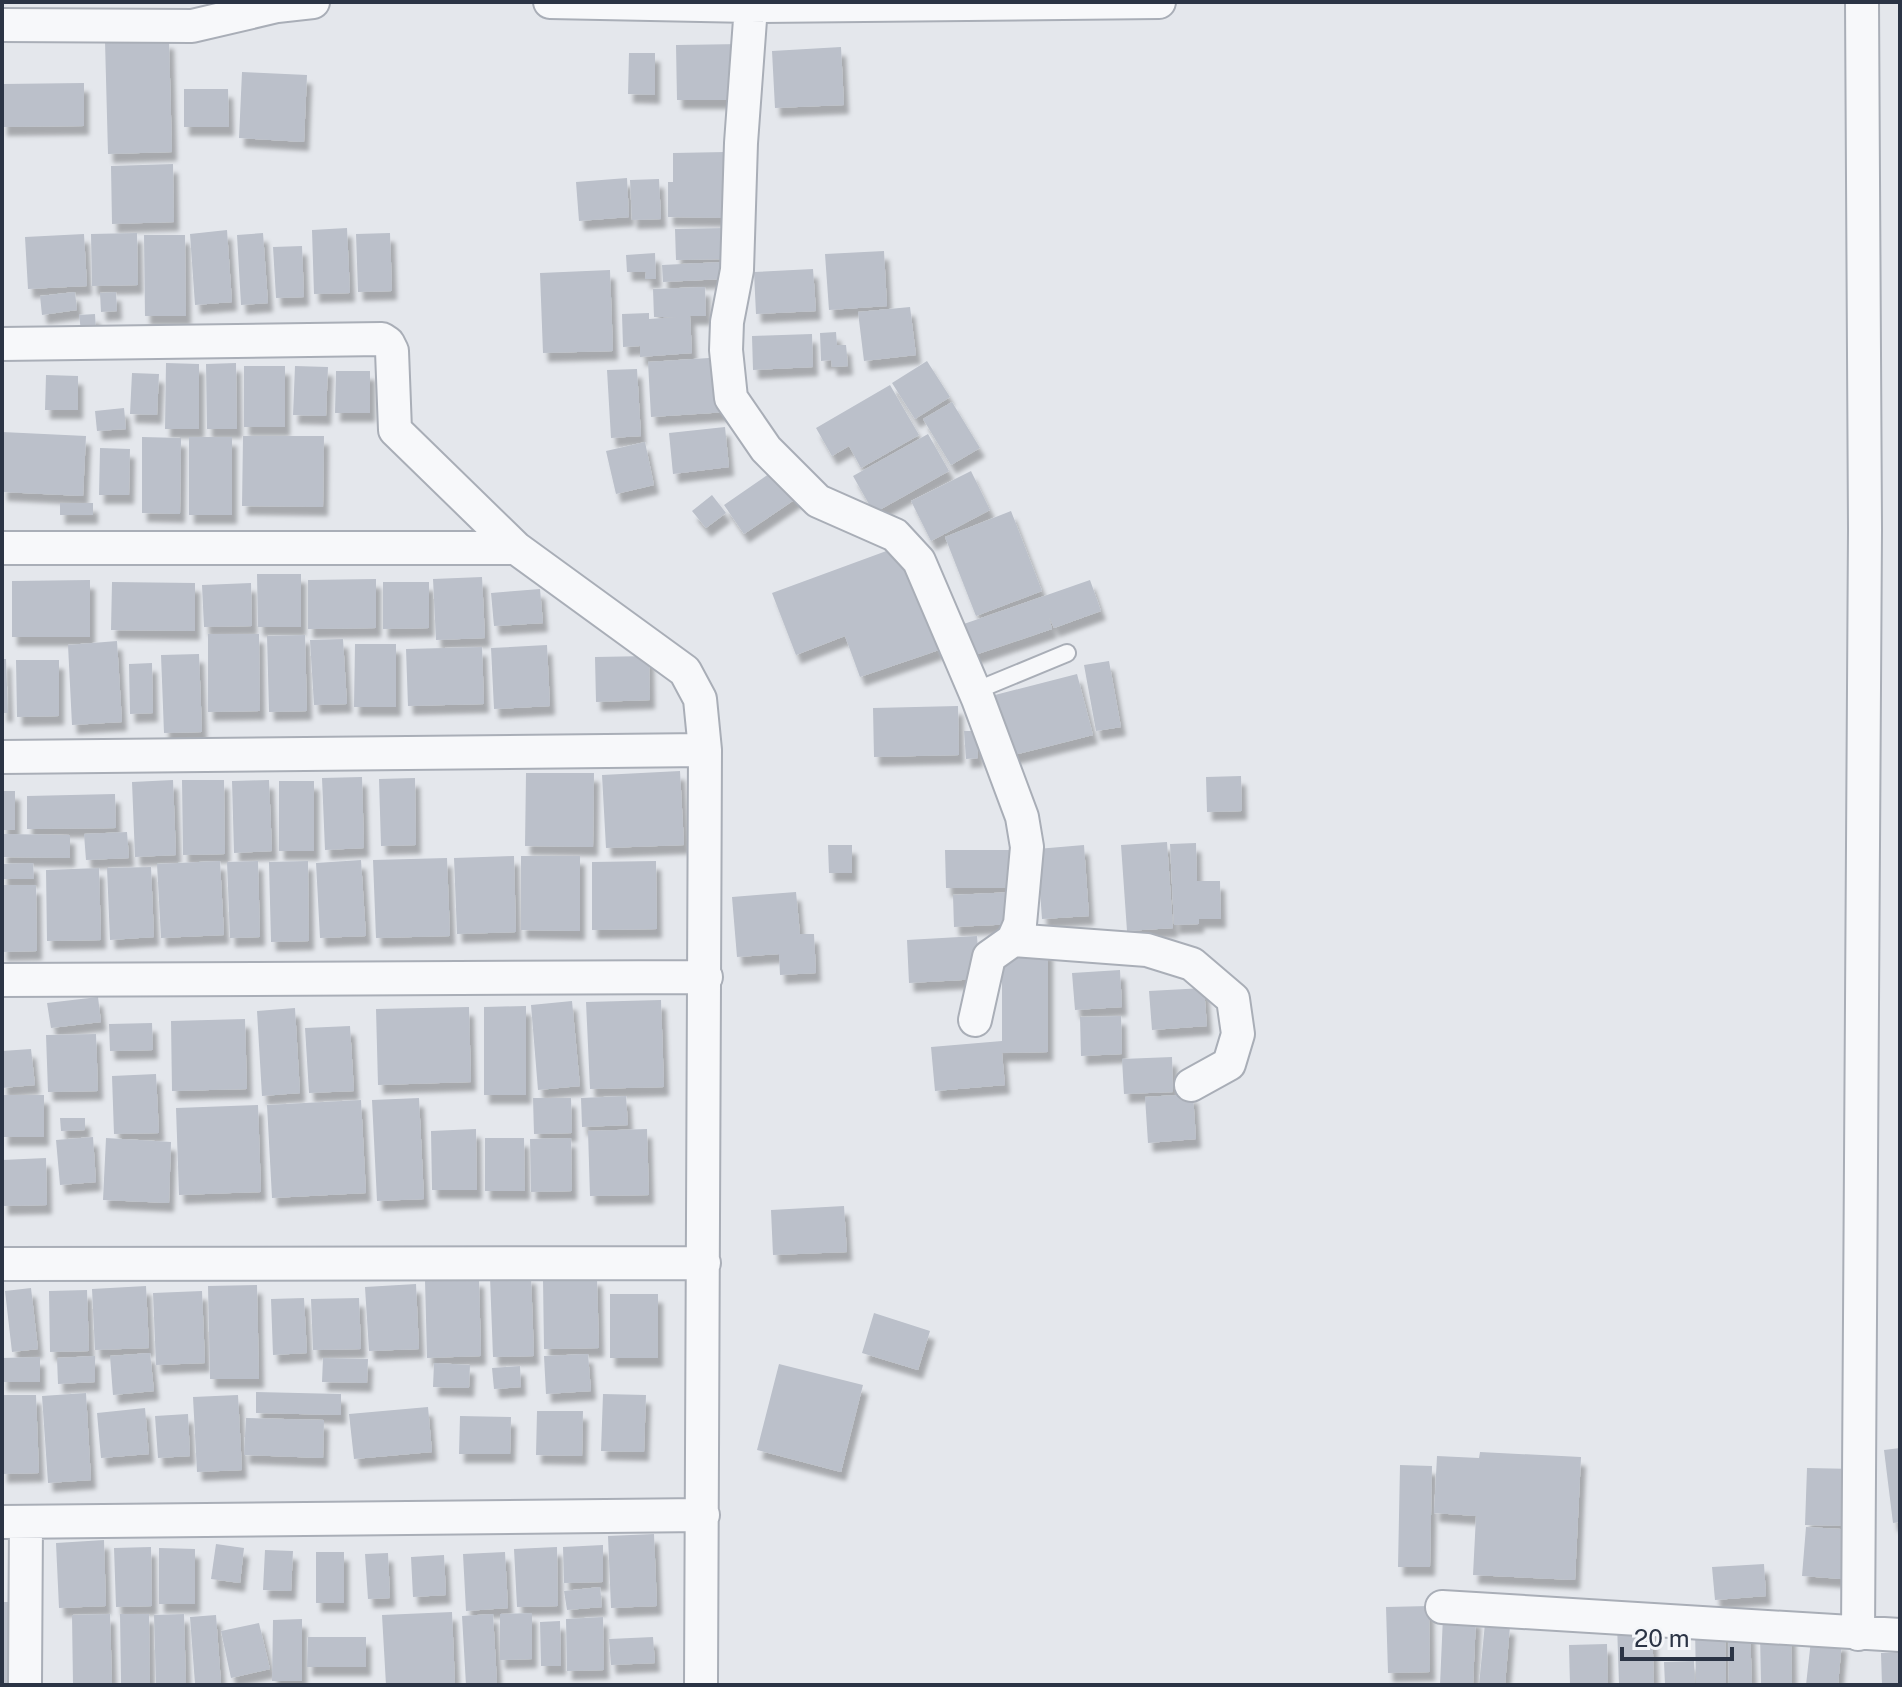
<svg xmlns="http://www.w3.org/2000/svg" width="1902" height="1687" font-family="'Public Sans',sans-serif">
  <defs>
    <filter id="shadow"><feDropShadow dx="5" dy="9" stdDeviation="2" flood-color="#0004"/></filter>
  </defs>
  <rect width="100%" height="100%" fill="#e4e7ec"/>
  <path fill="#bbc0ca" filter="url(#shadow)" d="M 169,40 L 172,152 L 108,154 L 105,41 Z
    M 742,44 L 742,100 L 677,100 L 676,45 Z
    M 841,47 L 844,105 L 775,108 L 772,51 Z
    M 629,53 L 655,53 L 655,95 L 628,94 Z
    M 242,72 L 307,75 L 304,142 L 239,138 Z
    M 84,83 L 84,126 L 2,127 L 2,84 Z
    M 184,89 L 228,89 L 229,127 L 184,127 Z
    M 726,152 L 733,218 L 668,217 L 668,182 L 673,182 L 673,153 Z
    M 173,164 L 174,222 L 112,224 L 111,166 Z
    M 627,178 L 629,217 L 579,221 L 576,182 Z
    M 659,179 L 661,219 L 632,220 L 630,180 Z
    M 347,228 L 350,293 L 314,294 L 312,230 Z
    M 725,228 L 726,259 L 676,260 L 675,229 Z
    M 227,230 L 232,302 L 195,305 L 190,234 Z
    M 137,233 L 138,285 L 92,286 L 91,234 Z
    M 263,233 L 268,303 L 241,305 L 237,235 Z
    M 390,233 L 392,291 L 358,292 L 356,234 Z
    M 84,234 L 87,286 L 28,289 L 25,237 Z
    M 144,235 L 185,235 L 186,316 L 145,316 Z
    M 302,246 L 304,297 L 276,298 L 273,247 Z
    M 884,251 L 887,306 L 829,310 L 825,254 Z
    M 655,253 L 656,279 L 645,279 L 646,272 L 627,272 L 626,255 Z
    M 723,262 L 724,279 L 663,282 L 662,265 Z
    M 813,269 L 816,311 L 756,314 L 754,272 Z
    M 610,270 L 613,351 L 543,353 L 540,273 Z
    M 705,287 L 706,316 L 690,316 L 692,353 L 640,357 L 640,346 L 623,347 L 622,314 L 649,313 L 649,319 L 677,317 L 654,317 L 653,289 Z
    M 75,292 L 77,310 L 42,315 L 40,296 Z
    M 116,292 L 117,311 L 101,312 L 100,293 Z
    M 910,307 L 916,355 L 864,361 L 858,312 Z
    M 95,314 L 96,331 L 81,331 L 79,315 Z
    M 836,332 L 837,345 L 846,345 L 848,366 L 832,367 L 831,360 L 821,361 L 820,333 Z
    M 812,334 L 813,367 L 753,370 L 752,336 Z
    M 724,357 L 727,412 L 651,417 L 648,362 Z
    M 927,361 L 950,397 L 915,419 L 892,383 Z
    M 166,363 L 199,364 L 199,429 L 165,429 Z
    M 236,363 L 237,429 L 207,429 L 206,364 Z
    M 244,366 L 285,366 L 285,427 L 244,427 Z
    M 295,366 L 328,367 L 326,416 L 293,415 Z
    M 637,369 L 641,436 L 611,438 L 607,370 Z
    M 336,371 L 370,371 L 370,413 L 335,413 Z
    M 132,373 L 159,374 L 157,415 L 130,414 Z
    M 46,375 L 78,376 L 78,410 L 45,410 Z
    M 890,385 L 919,435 L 861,468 L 849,446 L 832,456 L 816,428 Z
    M 952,402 L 980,448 L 951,465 L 923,419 Z
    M 124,408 L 126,429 L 97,431 L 95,411 Z
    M 725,427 L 729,467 L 673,474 L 669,433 Z
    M 2,432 L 86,436 L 83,496 L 2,492 Z
    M 928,434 L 949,471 L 874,513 L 853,476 Z
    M 243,436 L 324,436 L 323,507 L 242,506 Z
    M 142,437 L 181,438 L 180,514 L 142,513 Z
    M 189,437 L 232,437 L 232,515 L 189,515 Z
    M 645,442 L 654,485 L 616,494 L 606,451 Z
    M 100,448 L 130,449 L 129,495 L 99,495 Z
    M 779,467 L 800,496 L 744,534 L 724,505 Z
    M 971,471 L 990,510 L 931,541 L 911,501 Z
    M 712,495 L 726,513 L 706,528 L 692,511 Z
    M 60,503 L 93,503 L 93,515 L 60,515 Z
    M 1011,511 L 1042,591 L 976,616 L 945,537 Z
    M 900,546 L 939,650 L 860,677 L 845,636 L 796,655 L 772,593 Z
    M 257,574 L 301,574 L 301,627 L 258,627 Z
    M 482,577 L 485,638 L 436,640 L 433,579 Z
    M 376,579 L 376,628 L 308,629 L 308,580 Z
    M 90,580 L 90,637 L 12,637 L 12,581 Z
    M 1090,580 L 1101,611 L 1054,628 L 1049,617 L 1052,629 L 969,657 L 958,626 Z
    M 112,582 L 195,583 L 195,631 L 111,630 Z
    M 383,582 L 429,582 L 429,628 L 383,629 Z
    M 251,583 L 252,626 L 204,627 L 202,585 Z
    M 540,589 L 543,623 L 494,626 L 491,593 Z
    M 208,634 L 259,634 L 260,711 L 208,712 Z
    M 305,635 L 307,711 L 269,712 L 267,636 Z
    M 343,639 L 347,704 L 314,705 L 310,640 Z
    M 117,641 L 122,722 L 72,725 L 68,645 Z
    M 355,644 L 396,644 L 396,707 L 354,707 Z
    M 547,645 L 550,706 L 494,709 L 491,648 Z
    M 482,647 L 484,704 L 408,706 L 406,649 Z
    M 199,654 L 202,732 L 164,733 L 161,655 Z
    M 649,656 L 650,700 L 596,702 L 595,657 Z
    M 2,659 L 6,659 L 8,713 L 2,713 Z
    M 16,660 L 59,660 L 59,716 L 17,717 Z
    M 1109,661 L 1121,727 L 1096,731 L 1084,665 Z
    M 152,663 L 153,713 L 130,714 L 129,664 Z
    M 1077,674 L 1093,735 L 1010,756 L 995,695 Z
    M 958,706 L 959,755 L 874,757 L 873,708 Z
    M 964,731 L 977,731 L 978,758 L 966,759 Z
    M 680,771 L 684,845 L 606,848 L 602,775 Z
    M 526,773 L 594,773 L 593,847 L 525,846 Z
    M 1241,776 L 1242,811 L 1207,812 L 1206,777 Z
    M 362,777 L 364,848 L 325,850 L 322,778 Z
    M 415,778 L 416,845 L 381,846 L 379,779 Z
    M 173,780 L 176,855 L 135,857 L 132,782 Z
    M 182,780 L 224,780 L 225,854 L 183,855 Z
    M 269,780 L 272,851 L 234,853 L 232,781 Z
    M 279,781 L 314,781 L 314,851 L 279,851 Z
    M 2,791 L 15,791 L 15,830 L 2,830 Z
    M 115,794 L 116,828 L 27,829 L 27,796 Z
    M 127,832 L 129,858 L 86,860 L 84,834 Z
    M 2,834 L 70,835 L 70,858 L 2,857 Z
    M 1167,842 L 1173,928 L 1127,931 L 1121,845 Z
    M 1196,843 L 1197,881 L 1220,881 L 1221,919 L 1199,919 L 1199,924 L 1174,925 L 1170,844 Z
    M 828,845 L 852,845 L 852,873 L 829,873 Z
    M 1084,845 L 1089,916 L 1042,919 L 1037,849 Z
    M 945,850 L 1023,850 L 1023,888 L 946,888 Z
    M 514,856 L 516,932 L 457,934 L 454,858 Z
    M 521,856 L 580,856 L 580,931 L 521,930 Z
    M 447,858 L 450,936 L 376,938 L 373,860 Z
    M 361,860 L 366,936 L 320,938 L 316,863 Z
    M 220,861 L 224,935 L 161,938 L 157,864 Z
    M 258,861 L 260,937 L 230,938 L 227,862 Z
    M 308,861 L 309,941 L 271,942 L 269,862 Z
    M 656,861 L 657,929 L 592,930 L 592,862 Z
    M 33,863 L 34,879 L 2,879 L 2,864 Z
    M 151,867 L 154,937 L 110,940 L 107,868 Z
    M 99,868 L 101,940 L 47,941 L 46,870 Z
    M 2,885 L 36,885 L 37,951 L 2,952 Z
    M 796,892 L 800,934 L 814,934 L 816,973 L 780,975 L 779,954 L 737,957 L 732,897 Z
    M 1014,892 L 1015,924 L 954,927 L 953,895 Z
    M 977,936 L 980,979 L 909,983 L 907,940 Z
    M 1002,949 L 1048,949 L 1048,1052 L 1002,1053 L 1005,1085 L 935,1091 L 931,1047 L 1002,1041 Z
    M 1120,970 L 1122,1007 L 1075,1010 L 1072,973 Z
    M 1204,988 L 1207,1026 L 1152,1030 L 1149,991 Z
    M 98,997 L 101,1022 L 51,1028 L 47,1003 Z
    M 661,1000 L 664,1087 L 590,1089 L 586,1002 Z
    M 572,1001 L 580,1086 L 538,1090 L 531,1005 Z
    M 526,1006 L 526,1095 L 484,1095 L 484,1007 Z
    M 469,1007 L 471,1082 L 378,1085 L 376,1009 Z
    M 295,1008 L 300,1093 L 262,1096 L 257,1011 Z
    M 1121,1016 L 1122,1054 L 1081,1056 L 1080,1017 Z
    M 245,1019 L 247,1089 L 172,1091 L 171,1021 Z
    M 152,1023 L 153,1050 L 110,1051 L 109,1024 Z
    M 350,1026 L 354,1091 L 309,1093 L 305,1028 Z
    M 96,1034 L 98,1091 L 48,1092 L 46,1035 Z
    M 31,1049 L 35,1085 L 2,1088 L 2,1051 Z
    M 1172,1057 L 1173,1092 L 1124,1094 L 1122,1059 Z
    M 156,1074 L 159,1133 L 114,1134 L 112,1076 Z
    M 1193,1094 L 1196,1139 L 1148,1143 L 1145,1097 Z
    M 4,1095 L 44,1095 L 44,1137 L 3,1137 Z
    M 626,1096 L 628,1125 L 582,1127 L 581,1098 Z
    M 419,1098 L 424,1199 L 377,1201 L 372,1100 Z
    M 533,1098 L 571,1098 L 572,1133 L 534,1134 Z
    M 361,1100 L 366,1193 L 272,1198 L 267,1105 Z
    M 258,1105 L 261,1192 L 179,1195 L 176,1108 Z
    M 60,1118 L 85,1118 L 85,1130 L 61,1131 Z
    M 476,1129 L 477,1190 L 432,1190 L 431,1131 Z
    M 647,1129 L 649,1195 L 590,1196 L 588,1131 Z
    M 93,1137 L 96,1182 L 60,1185 L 56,1140 Z
    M 106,1138 L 171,1142 L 169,1203 L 103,1200 Z
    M 485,1138 L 524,1138 L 525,1191 L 485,1191 Z
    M 571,1138 L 572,1191 L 531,1192 L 530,1139 Z
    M 46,1158 L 47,1205 L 3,1206 L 2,1160 Z
    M 844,1206 L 847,1252 L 773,1255 L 771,1210 Z
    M 531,1275 L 534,1356 L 493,1357 L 490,1277 Z
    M 597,1277 L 599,1348 L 544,1349 L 543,1279 Z
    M 479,1278 L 481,1356 L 427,1358 L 425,1280 Z
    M 416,1284 L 419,1349 L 369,1351 L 365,1287 Z
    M 257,1285 L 259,1379 L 210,1379 L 208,1286 Z
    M 146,1286 L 149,1348 L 95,1350 L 92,1289 Z
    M 31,1288 L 38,1349 L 12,1352 L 5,1291 Z
    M 87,1290 L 89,1351 L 50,1352 L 49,1291 Z
    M 202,1291 L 205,1363 L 156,1365 L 153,1293 Z
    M 610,1294 L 658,1294 L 658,1358 L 610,1358 Z
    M 304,1298 L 307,1353 L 273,1355 L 271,1299 Z
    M 359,1298 L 361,1349 L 313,1350 L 311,1299 Z
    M 874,1313 L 930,1331 L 918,1370 L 862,1353 Z
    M 150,1353 L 154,1391 L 113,1395 L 110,1356 Z
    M 588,1354 L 591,1391 L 546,1394 L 544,1356 Z
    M 95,1356 L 95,1382 L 58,1384 L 57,1358 Z
    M 40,1357 L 40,1382 L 2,1382 L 2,1358 Z
    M 323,1358 L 368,1359 L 367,1383 L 322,1382 Z
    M 434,1363 L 470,1365 L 469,1388 L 433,1387 Z
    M 779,1364 L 863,1385 L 841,1472 L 757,1450 Z
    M 520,1366 L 521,1387 L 494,1389 L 492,1368 Z
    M 256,1392 L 341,1394 L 341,1415 L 256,1413 Z
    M 86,1393 L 91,1480 L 48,1483 L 42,1396 Z
    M 603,1394 L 646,1395 L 644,1452 L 601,1451 Z
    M 2,1395 L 36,1395 L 39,1473 L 2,1474 Z
    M 238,1395 L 242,1470 L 197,1472 L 193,1397 Z
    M 428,1407 L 432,1452 L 354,1459 L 349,1414 Z
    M 145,1408 L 149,1454 L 101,1458 L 97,1413 Z
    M 537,1411 L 583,1411 L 582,1456 L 536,1455 Z
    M 188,1414 L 190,1456 L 158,1458 L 155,1416 Z
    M 460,1416 L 511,1417 L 510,1454 L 459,1454 Z
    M 246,1418 L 324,1420 L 323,1458 L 244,1455 Z
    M 1900,1448 L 1900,1522 L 1893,1523 L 1884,1450 Z
    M 1480,1452 L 1581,1457 L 1575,1580 L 1473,1575 L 1476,1516 L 1434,1513 L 1437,1456 L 1479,1458 Z
    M 1400,1465 L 1432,1466 L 1430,1567 L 1398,1567 Z
    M 1807,1468 L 1856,1469 L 1855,1526 L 1805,1525 Z
    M 1806,1527 L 1858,1530 L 1855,1580 L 1802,1576 Z
    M 654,1534 L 657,1606 L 611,1608 L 608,1536 Z
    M 104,1540 L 106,1606 L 59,1608 L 56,1543 Z
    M 216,1544 L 244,1548 L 240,1583 L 211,1579 Z
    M 603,1545 L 603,1582 L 564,1583 L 563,1547 Z
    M 151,1547 L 152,1606 L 116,1607 L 114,1548 Z
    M 557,1547 L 558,1606 L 517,1607 L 514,1549 Z
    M 159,1548 L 195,1549 L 195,1604 L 159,1604 Z
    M 265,1550 L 293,1551 L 291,1591 L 263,1590 Z
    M 316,1552 L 344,1552 L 344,1603 L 316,1603 Z
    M 505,1552 L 508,1608 L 466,1611 L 463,1554 Z
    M 388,1553 L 390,1598 L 368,1599 L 365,1554 Z
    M 444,1555 L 446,1595 L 413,1597 L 411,1557 Z
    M 1764,1564 L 1766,1596 L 1715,1600 L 1712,1567 Z
    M 600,1587 L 602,1607 L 567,1610 L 564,1591 Z
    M 2,1602 L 8,1602 L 10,1685 L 2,1685 Z
    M 1429,1606 L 1430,1672 L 1388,1673 L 1386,1607 Z
    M 452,1612 L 455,1685 L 386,1685 L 382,1615 Z
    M 532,1613 L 532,1659 L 500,1660 L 500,1614 Z
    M 110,1614 L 112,1684 L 73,1685 L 72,1615 Z
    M 120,1614 L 149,1614 L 150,1683 L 121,1683 Z
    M 184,1614 L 186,1685 L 156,1685 L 154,1615 Z
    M 493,1614 L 497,1683 L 466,1685 L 462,1616 Z
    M 216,1615 L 221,1683 L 195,1684 L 190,1617 Z
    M 1443,1616 L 1476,1618 L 1473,1685 L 1440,1685 Z
    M 603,1617 L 604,1670 L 567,1671 L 566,1619 Z
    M 302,1619 L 302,1681 L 272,1681 L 273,1620 Z
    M 560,1621 L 561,1666 L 541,1666 L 540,1622 Z
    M 1652,1622 L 1654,1685 L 1619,1685 L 1617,1623 Z
    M 259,1623 L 270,1669 L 231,1678 L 221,1631 Z
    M 1485,1623 L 1510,1626 L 1505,1685 L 1479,1685 Z
    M 1695,1626 L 1725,1626 L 1726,1685 L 1696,1685 Z
    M 1750,1630 L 1752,1685 L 1729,1685 L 1728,1631 Z
    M 1791,1633 L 1792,1685 L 1761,1685 L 1760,1634 Z
    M 308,1637 L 366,1637 L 366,1667 L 307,1667 Z
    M 653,1637 L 655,1663 L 611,1665 L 609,1639 Z
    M 1811,1640 L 1842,1642 L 1838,1685 L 1806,1685 Z
    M 1607,1644 L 1608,1685 L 1570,1685 L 1569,1645 Z
    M 1899,1652 L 1900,1685 L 1882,1685 L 1881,1653 Z
    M 1694,1661 L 1695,1685 L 1665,1685 L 1664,1662 Z"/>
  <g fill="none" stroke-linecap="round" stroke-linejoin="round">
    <g stroke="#a9aeb7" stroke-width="20">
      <path id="lane" d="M 975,691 L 1067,653"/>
    </g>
    <g stroke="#a9aeb7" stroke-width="36">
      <path id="street" d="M 550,2 L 751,6 L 1159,2
        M 751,6 L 741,143 L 737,270 L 727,322 L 726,350 L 731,398 L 766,449 L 818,501 L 895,535 L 919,561 L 978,699 L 1022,817 L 1027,847 L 1020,924 L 1013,940 L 989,957 L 975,1020
        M 2,25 L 192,26 L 277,6 L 313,2
        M 2,344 L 382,339 L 388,343 L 392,351 L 395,430 L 516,548 L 685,671 L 700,699 L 705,750 L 701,1685
        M 2,548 L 516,548
        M 2,757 L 705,750
        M 1013,940 L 1147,950 L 1192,964 L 1233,999 L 1238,1034 L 1229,1064 L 1191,1085
        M 2,980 L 706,977
        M 2,1264 L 704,1263
        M 2,1522 L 703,1515
        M 1442,1607 L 1900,1635
        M 1858,1634 L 1865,530 L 1862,2
        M 25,1685 L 26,1522"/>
    </g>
    <use href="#lane" stroke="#f7f8fa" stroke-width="16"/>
    <use href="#street" stroke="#f7f8fa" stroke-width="32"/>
  </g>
  <rect width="1902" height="1687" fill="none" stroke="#2b3445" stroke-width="8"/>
  <path d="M1622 1647v12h110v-12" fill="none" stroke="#2b3445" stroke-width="4"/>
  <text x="1634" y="1647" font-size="24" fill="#2b3445" stroke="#f4f6f9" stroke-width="6" paint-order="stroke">20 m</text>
</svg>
